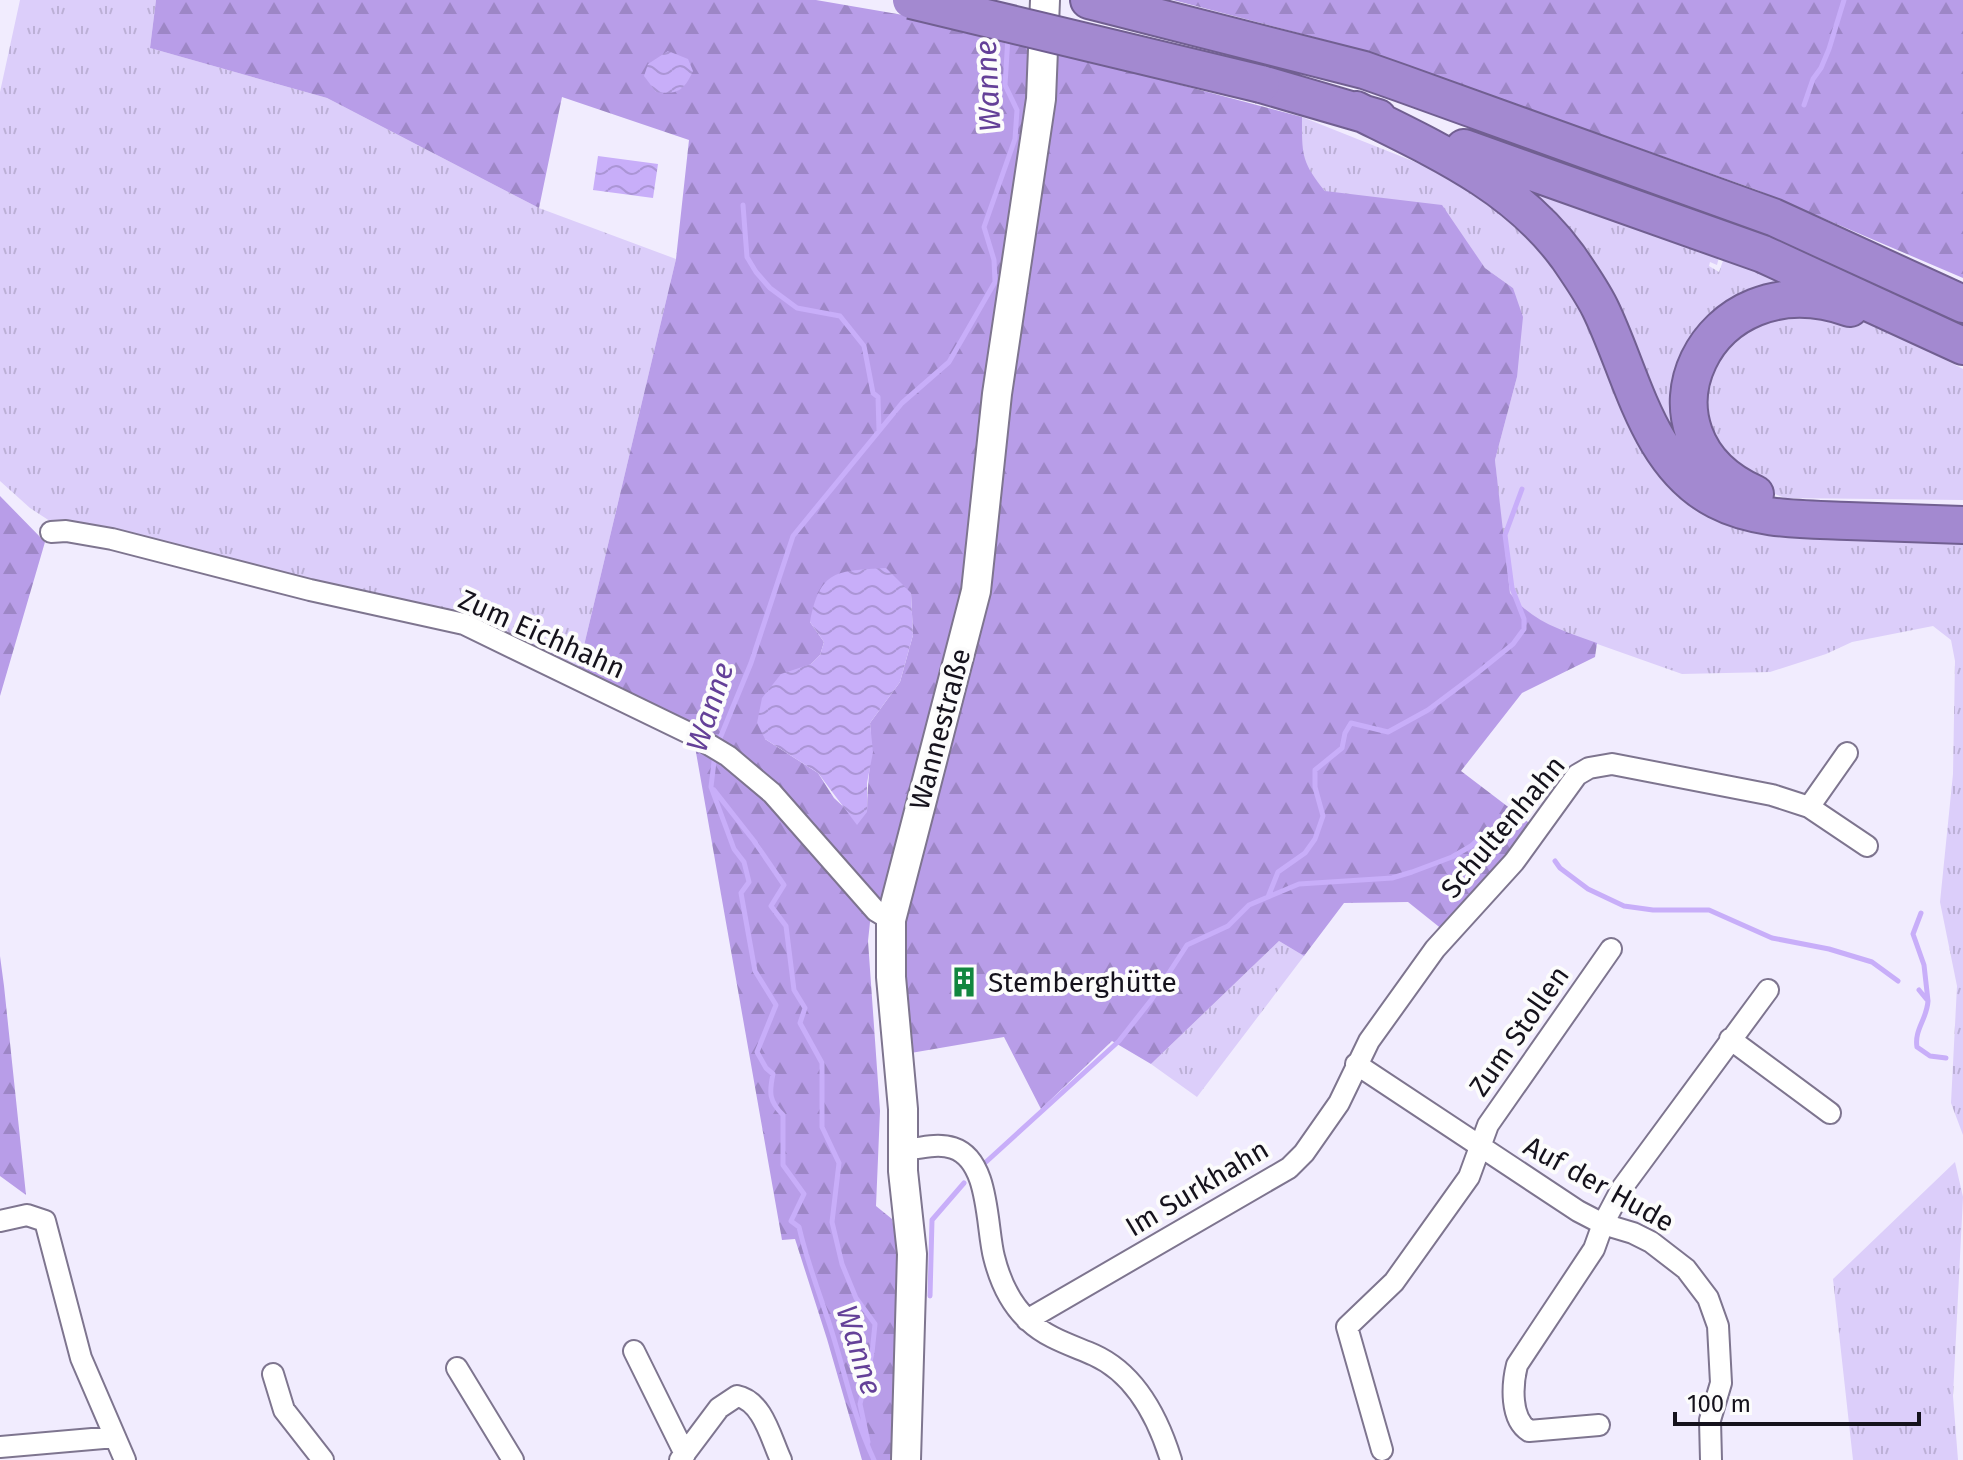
<svg xmlns="http://www.w3.org/2000/svg" width="1963" height="1460" font-family="'Fira Sans',sans-serif">
  <defs>
    <pattern id="grass-tufts" width="24" height="20" patternUnits="userSpaceOnUse" patternTransform="scale(2)"><rect width="24" height="20" fill="#dccefa"/><path d="M3 7l-1-3M5 7V3M7 7l1-3M15 17l-1-3M17 17v-4M19 17l1-3" fill="none" stroke="#bcb0d6"/></pattern>
    <pattern id="forest-firs" width="22" height="20" patternUnits="userSpaceOnUse" patternTransform="scale(2)"><rect width="22" height="20" fill="#b89de8"/><path d="M5 1l3.5 6h-7zM16 11l3.5 6h-7z" fill="#9d86c6"/></pattern>
    <pattern id="water-waves" width="16" height="10" patternUnits="userSpaceOnUse" patternTransform="scale(2)"><rect width="16" height="10" fill="#c8aef9"/><path d="M0 5q4-4 8 0t8 0" fill="none" stroke="#ab95d5"/></pattern>
  </defs>
  <rect width="100%" height="100%" fill="#f1ecfe"/>
  <path fill="url(#grass-tufts)" d="M 20,0 L 156,0 L 150,48 L 327,98 L 539,208 L 676,259 L 577,675 L 465,618 L 56,525 L 30,508 L 0,481 L 0,92 Z
    M 1302,117 L 1468,183 L 1518,221 L 1567,277 L 1688,489 L 1963,529 L 1963,1135 L 1951,1103 L 1957,986 L 1940,902 L 1953,774 L 1955,661 L 1951,640 L 1933,626 L 1852,642 L 1826,654 L 1770,672 L 1682,674 L 1524,618 L 1510,593 L 1507,579 L 1495,460 L 1517,377 L 1513,288 L 1485,268 L 1473,253 L 1325,191 L 1308,171 L 1302,150 Z
    M 1477,162 L 1720,253 L 1717,265 L 1710,262 L 1709,266 L 1719,272 L 1725,255 L 1811,291 L 1704,337 L 1698,480 L 1620,335 Z
    M 1762,311 L 1842,313 L 1898,335 L 1963,369 L 1963,500 L 1785,498 L 1742,481 L 1701,429 L 1708,356 Z
    M 1279,941 L 1304,956 L 1197,1097 L 1151,1064 Z
    M 1955,1162 L 1963,1197 L 1953,1396 L 1958,1460 L 1853,1460 L 1833,1279 Z"/>
  <path fill="url(#forest-firs)" fill-rule="evenodd" d="M 156,0 L 816,0 L 909,16 L 1039,50 L 950,675 L 886,913 L 771,786 L 577,675 L 676,259 L 689,140 L 562,97 L 539,208 L 327,98 L 150,48 ZM 911,593 L 913,635 L 900,682 L 870,723 C 873,754 867,780 867,812 L 849,812 L 834,798 L 818,773 L 765,739 L 811,664 L 820,655 L 824,642 L 810,622 Z
    M 1173,0 L 1963,0 L 1963,278 L 1757,190 L 1442,78 L 1340,44 Z
    M 1052,51 L 1302,117 C 1302,154 1301,162 1325,191 L 1442,205 L 1485,268 L 1513,288 L 1523,317 L 1517,377 L 1495,460 L 1510,593 C 1531,622 1564,631 1597,643 L 1595,657 L 1522,693 L 1461,771 L 1532,825 L 1443,930 L 1408,902 L 1344,903 L 1304,956 L 1279,941 L 1151,1064 L 1112,1041 L 1041,1109 L 1004,1037 L 905,1054 L 898,921 L 971,637 Z
    M 0,496 L 45,542 L 0,696 Z
    M 694,741 L 768,796 L 871,913 L 868,941 L 880,1111 L 876,1206 L 892,1219 L 900,1259 L 891,1460 L 862,1460 L 827,1339 L 795,1239 L 782,1240 Z
    M 0,956 L 4,986 L 26,1195 L 0,1176 Z"/>
  <path fill="url(#water-waves)" d="M 668,51 L 688,59 L 693,71 C 684,91 677,95 656,92 L 644,76 L 648,64 Z
    M 598,156 L 658,164 L 653,198 L 593,190 Z
    M 886,568 L 911,593 L 913,635 L 900,682 L 870,723 L 873,752 L 867,783 L 867,812 L 857,825 L 818,773 L 765,739 L 757,723 L 762,698 L 781,674 L 811,664 L 820,655 L 824,642 L 810,622 C 820,569 837,571 886,568 Z"/>
  <g fill="none" stroke-linecap="round" stroke-linejoin="round">
    <path stroke="#c8aef9" stroke-width="5" d="M 1804,105 L 1813,79 L 1821,68 L 1829,49 L 1844,0
      M 743,205 L 747,257 L 756,272 L 770,288 L 797,308 L 840,316 L 864,346 L 873,393 L 878,397 L 879,431
      M 718,743 L 751,663 L 793,536 L 902,403 L 949,362 L 995,282 L 994,260 L 984,227 L 1015,139 L 1017,110 L 1005,85 L 1008,37
      M 715,753 L 711,787 L 734,849 L 744,862 L 749,882 L 741,893 L 755,971 L 776,1005 L 757,1052 L 766,1068 L 773,1074 C 769,1093 769,1101 783,1115 L 783,1165 L 804,1194 L 791,1221 L 799,1227 C 807,1262 820,1295 831,1329 C 845,1373 854,1418 874,1460
      M 714,790 L 754,841 L 784,885 L 771,906 L 786,926 L 794,990 L 805,1008 L 800,1023 L 822,1063 L 822,1127 L 839,1163 L 832,1222 L 842,1264 L 856,1298 L 875,1324 L 872,1353 L 860,1404 L 868,1442
      M 1555,861 L 1560,868 L 1588,889 L 1624,906 L 1653,910 L 1709,910 L 1772,938 L 1829,949 L 1872,962 L 1898,981
      M 1268,897 L 1299,884 L 1392,878 L 1412,872 L 1452,857 L 1471,846 L 1487,831 L 1510,827
      M 1919,990 L 1928,1001 L 1924,965 L 1913,934 L 1921,913
      M 1928,1001 C 1927,1019 1914,1030 1917,1047 L 1930,1056 L 1946,1058
      M 986,1162 L 1119,1041 L 1152,999 L 1187,945 L 1228,926 L 1249,905 L 1268,897 L 1278,872 L 1305,853 L 1315,839 L 1323,816 L 1315,787 L 1315,770 L 1342,748 L 1345,733 L 1351,723 L 1388,732 L 1428,710 L 1476,674 L 1513,644 L 1524,629 L 1524,619 L 1512,588 L 1505,535 L 1522,489
      M 930,1296 L 932,1220 L 964,1183"/>
    <g stroke="#7e758f" stroke-width="24">
      <path id="street" d="M 51,532 L 66,531 L 112,539 L 310,590 L 464,624 L 693,735 L 728,756 L 772,793 L 876,911 L 891,920
        M 1809,807 L 1847,753
        M 1730,1039 L 1830,1113
        M 1356,1064 L 1578,1211 L 1603,1224 L 1633,1233 L 1651,1242 L 1686,1269 L 1708,1298 L 1718,1326 L 1721,1383 L 1710,1420 L 1711,1460
        M 905,1150 C 920,1148 938,1143 953,1148 C 990,1160 986,1226 994,1257 C 1000,1281 1010,1304 1029,1321 C 1047,1338 1071,1345 1094,1355 C 1136,1374 1158,1418 1171,1460
        M 0,1221 L 27,1215 L 45,1221 L 81,1358 L 125,1460
        M 1027,1320 L 1289,1168 L 1304,1153 L 1339,1103 L 1369,1041 L 1435,949 L 1514,862 L 1577,775 L 1589,768 L 1612,764 L 1772,795 L 1809,807 L 1867,846
        M 634,1351 L 685,1454
        M 457,1368 L 513,1460
        M 273,1374 L 284,1410 L 323,1460
        M 1599,1425 L 1529,1431 C 1510,1419 1512,1385 1517,1365 L 1594,1249 L 1603,1224 L 1622,1188 L 1768,990
        M 0,1447 L 115,1437
        M 1382,1450 L 1347,1327 L 1394,1282 L 1469,1177 L 1488,1125 L 1611,949
        M 680,1460 L 719,1408 L 737,1396 C 763,1401 771,1439 781,1460"/>
    </g>
    <g stroke="#7e758f" stroke-width="32">
      <path id="secondary" d="M 906,1460 L 912,1254 L 903,1171 L 903,1109 L 891,977 L 891,920 L 976,591 L 997,394 L 1041,99 L 1045,0"/>
    </g>
    <g stroke="#715f91" stroke-width="40">
      <path id="highway" d="M 1089,0 L 1364,70 L 1401,83 L 1773,217 L 1963,304
        M 1261,84 L 1378,118
        M 1356,110 C 1434,149 1515,184 1568,257 C 1579,273 1591,290 1600,308 C 1632,373 1647,464 1717,500 C 1757,521 1805,519 1848,521 C 1886,522 1925,524 1963,525
        M 1464,148 L 1763,254 L 1963,346
        M 1755,494 C 1624,436 1704,257 1850,308"/>
    </g>
    <use href="#street" stroke="#fff" stroke-width="20"/>
    <use href="#secondary" stroke="#fff" stroke-width="28"/>
    <use href="#highway" stroke="#a389d0" stroke-width="36"/>
    <g stroke="#715f91" stroke-width="40" stroke-linecap="butt">
      <path id="highway-bridge" d="M 911,0 L 1261,84"/>
    </g>
    <use href="#highway-bridge" stroke="#a389d0" stroke-width="36"/>
  </g>
  <defs>
    <g id="building-bare" transform="scale(2.4)"><path d="M-4-6H4V6H1V3H-1V6H-4ZM-2.5-4.3h1.7v1.8h-1.7ZM.8-4.3h1.7v1.8H.8ZM-2.5-1h1.7V.8h-1.7ZM.8-1h1.7V.8H.8Z" fill="#12863f" stroke="#fcfcfc" stroke-width="2.5" paint-order="stroke"/></g>
  </defs>
  <g fill-rule="evenodd">
    <use href="#building-bare" x="964" y="982"/>
  </g>
  <g text-anchor="middle" dominant-baseline="central" stroke-width="8" stroke-linejoin="round" paint-order="stroke">
    <g font-size="28" fill="#15121c" stroke="#fcfcfc">
      <text transform="translate(542 634) rotate(24)">Zum Eichhahn</text>
      <text transform="translate(940 729) rotate(-75)">Wannestraße</text>
      <text transform="translate(1503 827) rotate(-50)">Schultenhahn</text>
      <text transform="translate(1519 1031) rotate(-55)">Zum Stollen</text>
      <text transform="translate(1599 1184) rotate(29)">Auf der Hude</text>
      <text transform="translate(1197 1188) rotate(-31)">Im Surkhahn</text>
    </g>
    <g font-size="28" fill="#15121c" stroke="#fcfcfc" text-anchor="start">
      <text x="988" y="982">Stemberghütte</text>
    </g>
    <g font-size="30" font-style="italic" fill="#644098" stroke="#fcfcfc">
      <text transform="translate(988 86) rotate(-93)">Wanne</text>
      <text transform="translate(710 707) rotate(-72)">Wanne</text>
      <text transform="translate(859 1350) rotate(73)">Wanne</text>
    </g>
  </g>
  <path d="M1675 1412v12h244v-12" fill="none" stroke="#15121c" stroke-width="4"/>
  <text x="1687" y="1412" font-size="24" fill="#15121c" stroke="#fcfcfc" stroke-width="6" paint-order="stroke">100 m</text>
</svg>
